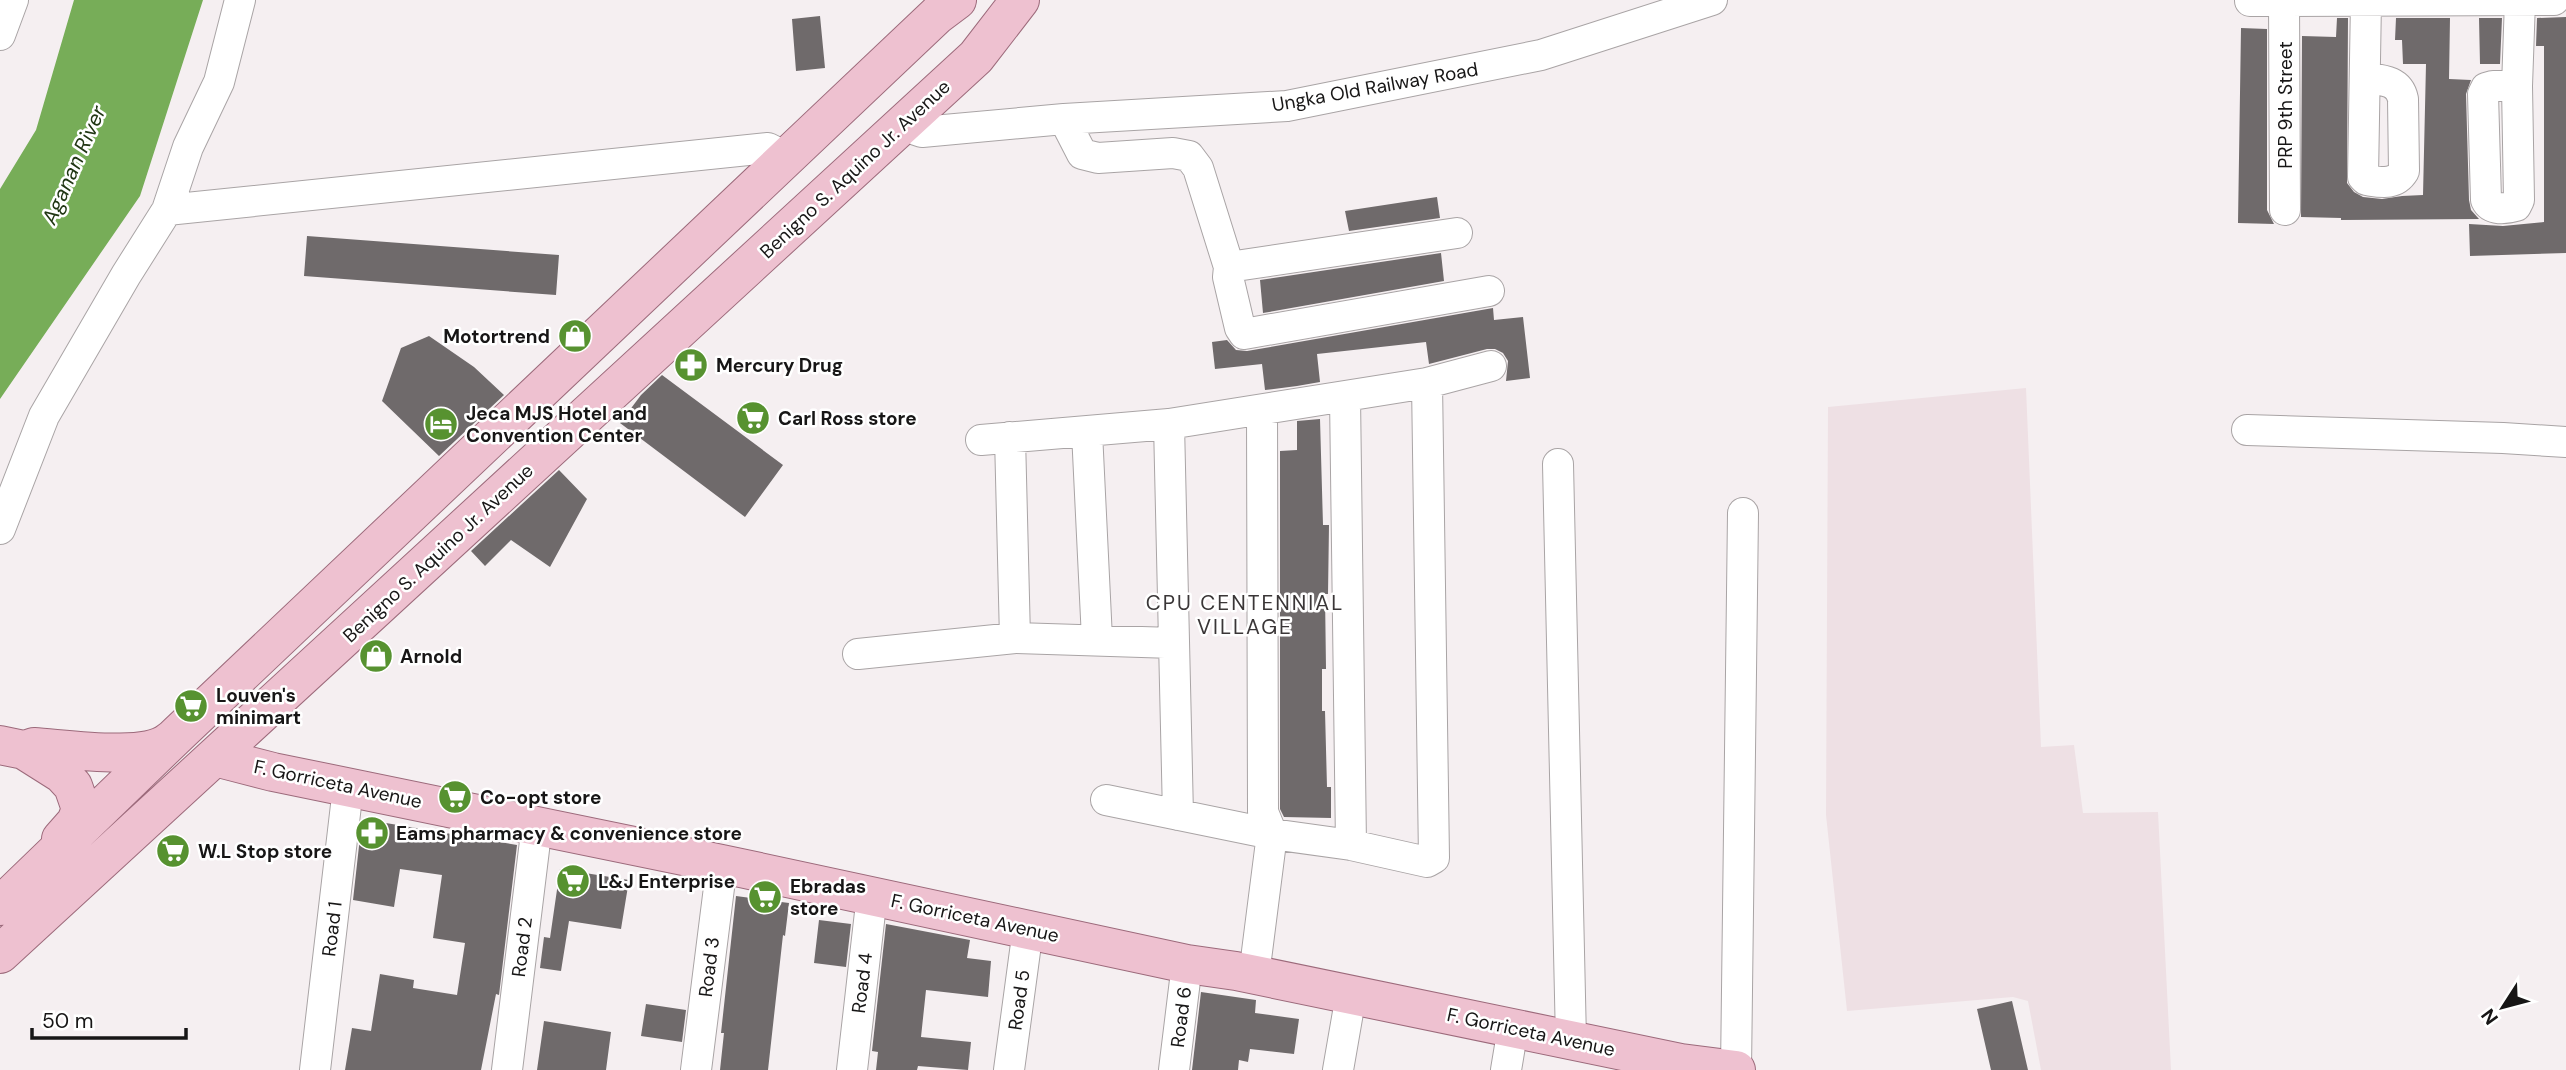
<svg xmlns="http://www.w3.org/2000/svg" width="2566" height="1070" font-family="'DM Sans',sans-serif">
  <rect width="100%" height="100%" fill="#f5eff1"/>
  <path fill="#eee0e4" d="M 2026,388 L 2041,747 L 2074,745 L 2083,813 L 2158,812 L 2171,1070 L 2041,1070 L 2028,1001 L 2013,997 L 1847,1011 L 1826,815 L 1828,407 Z"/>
  <path fill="#77ad58" d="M 74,0 L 203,0 L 140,196 L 0,399 L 0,189 L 36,130 Z"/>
  <path fill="#6f6a6b" d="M 820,16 L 825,68 L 796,71 L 792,19 Z
    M 2566,17 L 2566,253 L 2470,256 L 2469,224 L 2503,226 L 2544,222 L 2544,46 L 2536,46 L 2537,18 Z
    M 2337,18 L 2348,18 L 2347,183 L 2354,192 L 2363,197 L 2382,199 L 2402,196 L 2423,195 L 2426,64 L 2403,64 L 2402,40 L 2395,40 L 2396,18 L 2450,18 L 2449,79 L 2471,80 L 2466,94 L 2469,200 L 2471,210 L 2479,219 L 2341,220 L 2341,218 L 2301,217 L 2302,36 L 2336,37 Z
    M 2479,18 L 2502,18 L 2500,64 L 2480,64 Z
    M 2241,28 L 2267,29 L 2267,210 L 2274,224 L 2238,223 Z
    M 1437,197 L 1440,218 L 1349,231 L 1345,211 Z
    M 307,236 L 559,255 L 556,295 L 304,276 Z
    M 1441,253 L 1444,281 L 1263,313 L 1260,280 Z
    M 1493,308 L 1494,320 L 1523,317 L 1530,378 L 1506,381 L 1508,361 L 1503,353 L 1495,349 L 1487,349 L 1429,364 L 1426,342 L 1317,354 L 1320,382 L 1297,386 L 1265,390 L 1262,364 L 1215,369 L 1212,342 L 1227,340 L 1236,350 L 1247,351 Z
    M 429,336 L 474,367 L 504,395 L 439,456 L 382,401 L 401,348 Z
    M 662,375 L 783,465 L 745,517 L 620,423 L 641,395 Z
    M 1320,419 L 1323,525 L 1329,525 L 1328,594 L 1325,594 L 1326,669 L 1322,669 L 1322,711 L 1325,711 L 1327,787 L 1331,787 L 1331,818 L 1284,817 L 1280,809 L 1280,451 L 1297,450 L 1297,421 Z
    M 559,470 L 587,499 L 550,567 L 511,540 L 485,566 L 471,551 Z
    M 362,819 L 517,845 L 499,995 L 496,994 L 481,1070 L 345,1070 L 352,1028 L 371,1031 L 380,974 L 414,980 L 413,988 L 457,995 L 465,943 L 433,938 L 442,875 L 400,869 L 394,907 L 353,900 Z
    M 560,869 L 629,880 L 621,929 L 569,921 L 561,971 L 540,968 L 544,937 L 550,938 Z
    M 736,896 L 789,903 L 785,936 L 783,935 L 768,1070 L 720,1070 L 724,1033 L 721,1033 Z
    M 819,920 L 851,924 L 846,967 L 814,963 Z
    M 886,924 L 970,940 L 967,958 L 991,961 L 988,997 L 926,990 L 921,1037 L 971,1042 L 968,1070 L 918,1066 L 917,1070 L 876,1070 L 878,1052 L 872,1051 Z
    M 1201,992 L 1256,1000 L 1255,1013 L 1299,1019 L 1294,1054 L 1250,1049 L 1248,1062 L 1239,1060 L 1238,1070 L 1192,1070 Z
    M 2012,1001 L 2028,1070 L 1991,1070 L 1977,1009 Z
    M 646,1004 L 686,1010 L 682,1042 L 641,1036 Z
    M 544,1021 L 611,1032 L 606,1070 L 537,1070 Z"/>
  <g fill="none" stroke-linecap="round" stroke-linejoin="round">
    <g stroke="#a9a4a5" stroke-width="32">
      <path id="minor" d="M 2250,1 L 2554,0
        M 2284,1 L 2285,210
        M 0,35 L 13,0
        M 2365,78 C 2382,80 2399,80 2403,99 L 2404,171 C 2395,186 2380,182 2366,180 L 2363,177 L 2366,1
        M 2517,86 L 2493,86 L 2486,88 L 2483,94 L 2486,200 C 2491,211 2506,209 2516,206 L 2519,200 L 2517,86 L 2520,1
        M 1064,119 L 1082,154 L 1098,158 L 1173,153 L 1189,156 L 1198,168 L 1229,267 L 1228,277 L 1240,328 L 1244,334 L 1489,291
        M 909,120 L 916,130 L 922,132 L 1064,119 L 1287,106 L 1541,55 L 1712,0
        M 167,210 L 768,148 L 778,153 L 785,160
        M 1229,267 L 1457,233
        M 1345,397 L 1351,845
        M 1169,424 L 1178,815
        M 2247,430 L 2503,438 L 2566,442
        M 1087,432 L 1097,639
        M 1010,437 L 1015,638
        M 981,440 L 1169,424 L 1427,383 L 1491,366
        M 1558,464 L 1571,1040
        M 0,529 L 44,416 L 126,275 L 167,210 L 188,147 L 219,82 L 240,0
        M 858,654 L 1015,638 L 1173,643
        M 1106,800 L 1272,834 L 1351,845 L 1427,862 L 1434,858 L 1427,383
        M 1254,975 L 1272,834 L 1263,812 L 1262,410
        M 315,1070 L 348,788
        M 507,1070 L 537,825
        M 696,1070 L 722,864
        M 852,1070 L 872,895
        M 1009,1070 L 1028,929
        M 1174,1070 L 1187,964
        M 1338,1070 L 1351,995
        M 1506,1070 L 1513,1028
        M 1736,1070 L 1743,513"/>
    </g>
    <g stroke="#9c6a7b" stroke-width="40">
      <path id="major" d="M 0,745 L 24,750 L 62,774 L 73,786 L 81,809 L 76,822 L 61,839
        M 25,750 L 34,747 C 67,749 147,762 171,740
        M 215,757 L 273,772 L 722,864 L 1187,964 L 1236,971 L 1681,1063 L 1736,1070
        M 0,906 L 178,734 L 937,15 L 957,0
        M 0,954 L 976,57 L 1020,0"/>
    </g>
    <use href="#minor" stroke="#fff" stroke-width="30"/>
    <use href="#major" stroke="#eec1d0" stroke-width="38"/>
  </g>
  <defs>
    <g id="shop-disc" transform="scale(1.75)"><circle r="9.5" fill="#579230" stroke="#fff"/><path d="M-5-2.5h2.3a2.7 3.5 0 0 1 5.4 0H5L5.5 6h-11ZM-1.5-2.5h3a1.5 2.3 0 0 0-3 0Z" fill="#fff"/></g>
    <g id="pharmacy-disc" transform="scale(1.75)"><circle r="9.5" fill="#579230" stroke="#fff"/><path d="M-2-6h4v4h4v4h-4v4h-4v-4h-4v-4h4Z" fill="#fff"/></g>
    <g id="supermarket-disc" transform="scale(1.75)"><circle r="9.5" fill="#579230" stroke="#fff"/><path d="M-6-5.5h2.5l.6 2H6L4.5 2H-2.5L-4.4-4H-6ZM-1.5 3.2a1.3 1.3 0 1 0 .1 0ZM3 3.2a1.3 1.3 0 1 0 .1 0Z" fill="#fff"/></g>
    <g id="hotel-disc" transform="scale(1.75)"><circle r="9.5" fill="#579230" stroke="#fff"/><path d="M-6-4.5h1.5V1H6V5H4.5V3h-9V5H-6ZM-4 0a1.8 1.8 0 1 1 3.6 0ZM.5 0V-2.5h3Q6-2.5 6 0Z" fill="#fff"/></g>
  </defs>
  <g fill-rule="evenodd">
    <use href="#shop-disc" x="575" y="336"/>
    <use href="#pharmacy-disc" x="691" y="365"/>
    <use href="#supermarket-disc" x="753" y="418"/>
    <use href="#hotel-disc" x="441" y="424"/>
    <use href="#shop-disc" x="376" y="656"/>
    <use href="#supermarket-disc" x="191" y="706"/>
    <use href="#supermarket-disc" x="455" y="797"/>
    <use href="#pharmacy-disc" x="372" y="833"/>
    <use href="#supermarket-disc" x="173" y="851"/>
    <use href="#supermarket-disc" x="573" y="881"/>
    <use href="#supermarket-disc" x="765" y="897"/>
  </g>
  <g text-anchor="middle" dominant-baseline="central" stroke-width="5" stroke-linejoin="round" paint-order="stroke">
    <g font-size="19" fill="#171616" stroke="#fff">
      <text transform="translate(1375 87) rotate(-10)">Ungka Old Railway Road</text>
      <text transform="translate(2285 105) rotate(-90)">PRP 9th Street</text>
      <text transform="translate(855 169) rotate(-43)">Benigno S. Aquino Jr. Avenue</text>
      <text transform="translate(438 553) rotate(-43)">Benigno S. Aquino Jr. Avenue</text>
      <text transform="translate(338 784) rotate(12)">F. Gorriceta Avenue</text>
      <text transform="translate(975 918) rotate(12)">F. Gorriceta Avenue</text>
      <text transform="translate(332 929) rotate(-83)">Road 1</text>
      <text transform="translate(522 947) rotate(-83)">Road 2</text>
      <text transform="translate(709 967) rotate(-83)">Road 3</text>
      <text transform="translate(862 983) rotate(-83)">Road 4</text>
      <text transform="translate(1019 1000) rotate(-82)">Road 5</text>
      <text transform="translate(1181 1017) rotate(-83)">Road 6</text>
      <text transform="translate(1531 1032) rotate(12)">F. Gorriceta Avenue</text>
    </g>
    <g font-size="19" font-weight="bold" fill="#171616" stroke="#fff" text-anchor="start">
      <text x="550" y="336" text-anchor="end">Motortrend</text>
      <text x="716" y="365">Mercury Drug</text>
      <text x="466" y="413">Jeca MJS Hotel and<tspan x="466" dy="22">Convention Center</tspan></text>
      <text x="778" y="418">Carl Ross store</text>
      <text x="400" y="656">Arnold</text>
      <text x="216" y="695">Louven's<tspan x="216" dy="22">minimart</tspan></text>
      <text x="480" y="797">Co-opt store</text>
      <text x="396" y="833">Eams pharmacy &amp; convenience store</text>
      <text x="198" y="851">W.L Stop store</text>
      <text x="598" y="881">L&amp;J Enterprise</text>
      <text x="790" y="886">Ebradas<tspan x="790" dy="22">store</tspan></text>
    </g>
    <g font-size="21" font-style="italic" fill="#203613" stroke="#fff">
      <text transform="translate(74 165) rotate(-66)">Aganan River</text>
    </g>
    <g font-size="21" letter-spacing="2" fill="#3a3637" stroke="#fff">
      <text x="1245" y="603">CPU CENTENNIAL<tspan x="1245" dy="24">VILLAGE</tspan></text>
    </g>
  </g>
  <g transform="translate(2503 1007) rotate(234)" stroke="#ffffff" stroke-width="5" paint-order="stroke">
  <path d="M0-5L12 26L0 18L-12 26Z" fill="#171616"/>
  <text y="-10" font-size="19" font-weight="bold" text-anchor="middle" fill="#171616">N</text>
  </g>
  <path d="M32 1028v10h154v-10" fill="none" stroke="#171616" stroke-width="3.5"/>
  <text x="42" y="1028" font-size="21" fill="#171616" stroke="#ffffff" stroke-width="5" paint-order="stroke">50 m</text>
</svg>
